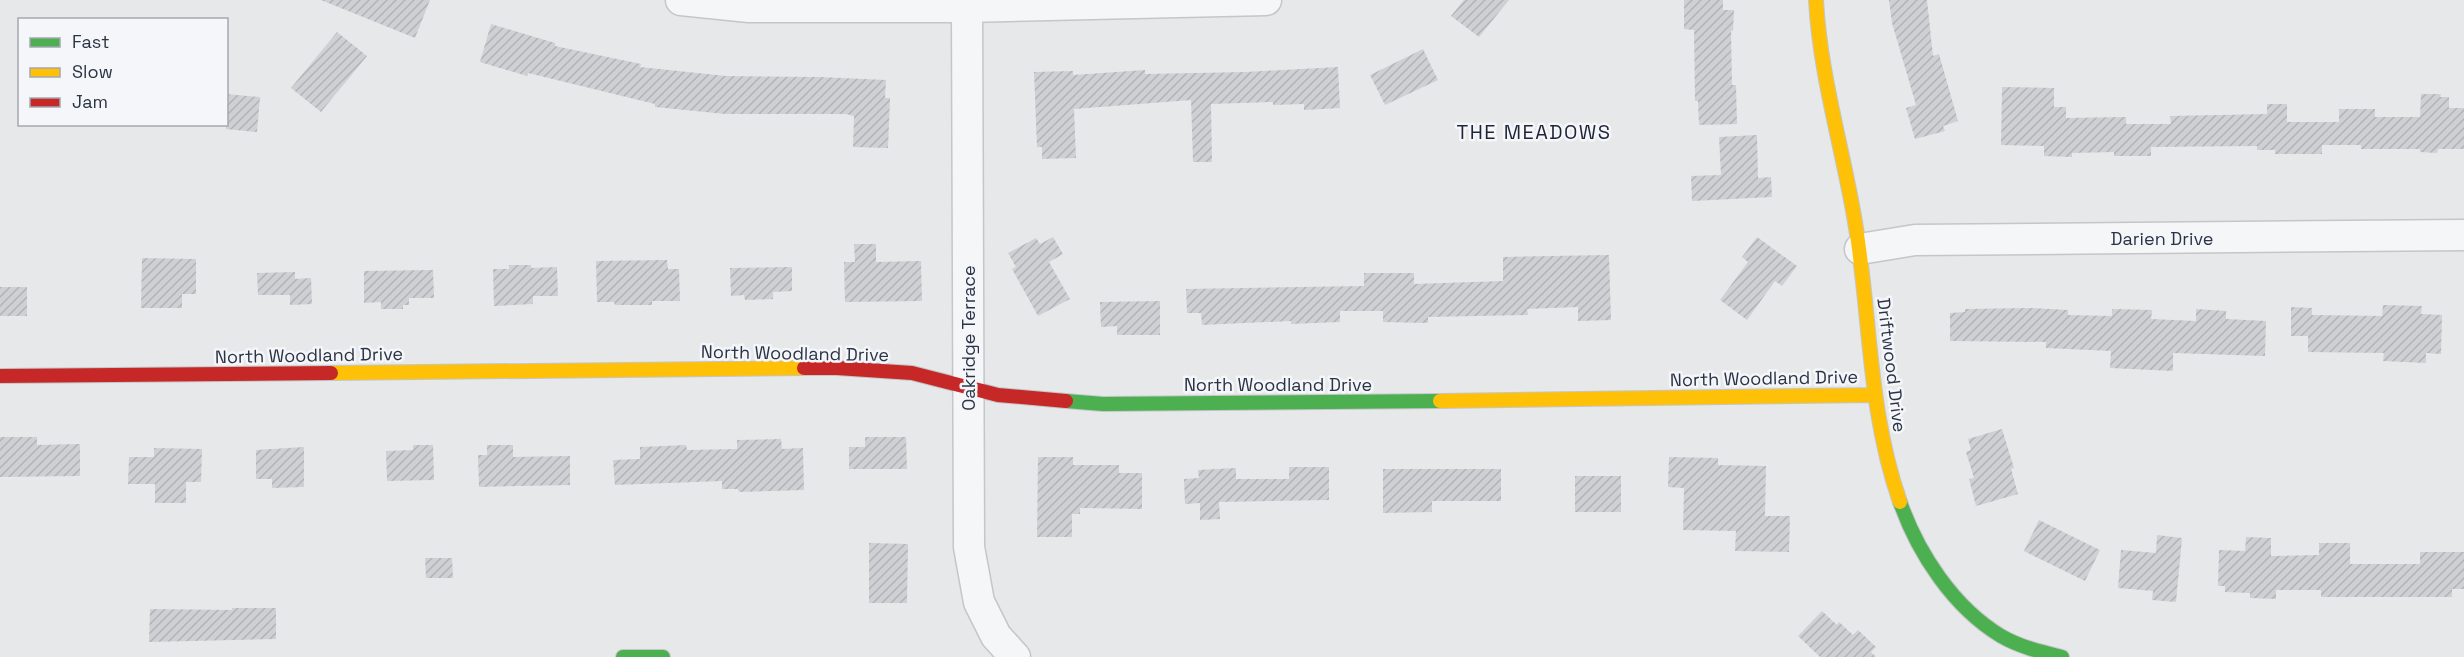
<svg xmlns="http://www.w3.org/2000/svg" width="2464" height="657" font-family="'Space Grotesk',sans-serif">
  <defs>
    <pattern id="building-hatch" width="6" height="6" patternUnits="userSpaceOnUse" patternTransform="scale(1.5)"><rect width="6" height="6" fill="#ced0d3"/><path d="M-1 1l2-2M0 6l6-6M5 7l2-2" fill="none" stroke="#b1b3b6"/></pattern>
  </defs>
  <rect width="100%" height="100%" fill="#e6e8ea"/>
  <path fill="url(#building-hatch)" d="M 321,0 L 430,0 L 415,38 Z
    M 1464,0 L 1509,0 L 1479,37 L 1451,16 Z
    M 1684,0 L 1723,0 L 1723,10 L 1734,10 L 1733,31 L 1731,30 L 1732,85 L 1736,85 L 1737,124 L 1699,125 L 1698,101 L 1695,101 L 1694,30 L 1684,29 Z
    M 1889,0 L 1927,0 L 1933,56 L 1939,54 L 1958,121 L 1943,126 L 1945,131 L 1915,139 L 1906,108 L 1916,105 L 1892,23 Z
    M 491,24 L 555,43 L 555,46 L 641,64 L 640,67 L 726,76 L 820,77 L 886,80 L 885,98 L 890,98 L 888,148 L 853,147 L 854,116 L 846,114 L 725,114 L 655,107 L 655,104 L 528,73 L 527,76 L 480,62 Z
    M 337,32 L 367,56 L 321,112 L 291,88 Z
    M 1423,49 L 1438,80 L 1385,105 L 1370,75 Z
    M 1338,67 L 1340,108 L 1304,110 L 1304,104 L 1273,105 L 1273,102 L 1211,104 L 1212,162 L 1193,162 L 1191,100 L 1074,109 L 1076,158 L 1042,159 L 1042,147 L 1037,147 L 1034,72 L 1073,71 L 1073,75 L 1145,70 L 1145,74 L 1246,72 Z
    M 2002,87 L 2054,88 L 2054,107 L 2066,107 L 2066,118 L 2126,117 L 2126,124 L 2171,124 L 2170,116 L 2267,114 L 2267,104 L 2287,104 L 2287,122 L 2339,122 L 2339,109 L 2375,109 L 2375,117 L 2420,117 L 2421,94 L 2441,94 L 2440,97 L 2449,97 L 2449,108 L 2464,108 L 2464,149 L 2438,149 L 2437,153 L 2420,152 L 2420,149 L 2361,149 L 2361,145 L 2322,145 L 2322,154 L 2275,154 L 2275,150 L 2257,150 L 2257,146 L 2151,147 L 2151,156 L 2114,156 L 2114,152 L 2072,153 L 2072,157 L 2044,156 L 2044,146 L 2001,145 Z
    M 226,94 L 260,97 L 257,132 L 226,129 Z
    M 1757,135 L 1758,178 L 1771,177 L 1772,197 L 1692,201 L 1691,176 L 1721,175 L 1719,137 Z
    M 1053,237 L 1063,254 L 1049,262 L 1070,299 L 1038,316 L 1012,269 L 1016,267 L 1008,253 L 1036,238 L 1040,244 Z
    M 1757,237 L 1797,266 L 1782,286 L 1775,281 L 1747,320 L 1720,300 L 1748,262 L 1742,257 Z
    M 854,244 L 876,244 L 876,262 L 921,261 L 922,301 L 845,302 L 844,262 L 855,262 Z
    M 1609,255 L 1611,320 L 1578,321 L 1578,307 L 1527,309 L 1528,315 L 1428,317 L 1428,323 L 1383,322 L 1383,311 L 1340,311 L 1340,322 L 1291,324 L 1291,321 L 1202,325 L 1201,313 L 1187,313 L 1186,289 L 1364,286 L 1364,273 L 1414,273 L 1414,284 L 1503,281 L 1503,257 Z
    M 142,258 L 196,259 L 196,294 L 182,294 L 182,308 L 141,308 Z
    M 667,260 L 668,269 L 679,269 L 680,301 L 652,301 L 652,305 L 615,305 L 614,302 L 597,302 L 596,261 Z
    M 509,265 L 531,265 L 531,268 L 557,267 L 558,296 L 533,296 L 533,304 L 494,306 L 493,269 L 509,269 Z
    M 792,267 L 792,291 L 773,292 L 773,299 L 745,300 L 744,295 L 731,296 L 730,268 Z
    M 433,270 L 434,298 L 409,298 L 409,305 L 403,305 L 403,309 L 381,309 L 381,302 L 364,303 L 364,271 Z
    M 295,272 L 295,279 L 311,278 L 312,304 L 290,305 L 290,295 L 258,295 L 257,273 Z
    M 0,287 L 27,287 L 27,316 L 0,316 Z
    M 1160,301 L 1160,335 L 1117,335 L 1117,326 L 1101,327 L 1100,302 Z
    M 2383,305 L 2422,306 L 2421,314 L 2442,315 L 2441,354 L 2426,353 L 2426,363 L 2383,361 L 2384,353 L 2308,352 L 2308,336 L 2291,336 L 2291,307 L 2312,308 L 2312,315 L 2382,316 Z
    M 2031,308 L 2068,310 L 2068,315 L 2112,316 L 2112,309 L 2152,310 L 2151,319 L 2196,321 L 2196,309 L 2226,311 L 2226,319 L 2266,321 L 2265,356 L 2173,353 L 2173,371 L 2110,368 L 2111,351 L 2046,348 L 2046,342 L 1950,341 L 1950,313 L 1965,312 L 1965,309 Z
    M 2002,429 L 2014,468 L 2011,469 L 2018,494 L 1976,506 L 1969,479 L 1974,478 L 1966,452 L 1971,450 L 1968,439 Z
    M 0,437 L 37,437 L 37,445 L 80,444 L 80,476 L 0,477 Z
    M 865,437 L 906,437 L 907,469 L 849,469 L 849,447 L 865,447 Z
    M 781,439 L 782,449 L 803,448 L 804,490 L 739,492 L 738,489 L 722,489 L 722,481 L 615,485 L 613,460 L 640,459 L 640,447 L 686,445 L 687,450 L 737,449 L 737,440 Z
    M 413,445 L 433,445 L 434,480 L 387,481 L 386,451 L 413,450 Z
    M 487,445 L 513,445 L 513,457 L 570,456 L 570,485 L 479,487 L 478,455 L 487,455 Z
    M 304,447 L 304,487 L 272,488 L 272,479 L 256,479 L 256,450 Z
    M 154,448 L 202,449 L 201,482 L 186,482 L 186,503 L 155,503 L 155,484 L 128,484 L 129,457 L 154,457 Z
    M 1038,457 L 1073,457 L 1073,465 L 1119,465 L 1119,473 L 1142,473 L 1142,509 L 1080,508 L 1080,514 L 1072,514 L 1072,537 L 1037,537 Z
    M 1669,457 L 1718,458 L 1718,465 L 1766,466 L 1765,516 L 1790,516 L 1789,552 L 1735,551 L 1736,531 L 1683,530 L 1684,488 L 1668,487 Z
    M 1289,467 L 1329,467 L 1329,500 L 1219,502 L 1220,519 L 1200,520 L 1200,503 L 1185,504 L 1184,479 L 1199,478 L 1198,470 L 1236,468 L 1236,479 L 1289,479 Z
    M 1383,469 L 1501,469 L 1501,501 L 1432,501 L 1432,512 L 1383,513 Z
    M 1575,476 L 1621,476 L 1621,512 L 1575,512 Z
    M 2039,520 L 2100,550 L 2085,581 L 2024,551 Z
    M 2157,535 L 2182,538 L 2176,602 L 2152,600 L 2153,591 L 2118,588 L 2121,550 L 2156,553 Z
    M 2246,537 L 2271,538 L 2271,556 L 2319,555 L 2319,543 L 2350,543 L 2350,564 L 2420,564 L 2420,552 L 2464,552 L 2464,589 L 2452,589 L 2452,597 L 2321,597 L 2321,590 L 2276,590 L 2276,599 L 2250,598 L 2250,593 L 2225,592 L 2225,586 L 2218,586 L 2219,550 L 2245,551 Z
    M 869,543 L 908,544 L 907,603 L 869,603 Z
    M 425,558 L 452,558 L 453,578 L 426,578 Z
    M 232,608 L 276,608 L 276,639 L 149,642 L 150,609 L 232,610 Z
    M 1822,611 L 1837,625 L 1839,622 L 1853,635 L 1858,630 L 1876,647 L 1871,652 L 1876,657 L 1820,657 L 1798,636 Z"/>
  <g fill="none" stroke-linecap="round" stroke-linejoin="round">
    <g stroke="#c4c6c8" stroke-width="33">
      <path id="street" d="M 681,0 L 749,7 L 967,7 L 1266,0
        M 967,7 L 969,547 L 979,602 L 996,636 L 1015,657
        M 1860,249 L 1915,240 L 2464,235"/>
    </g>
    <g stroke="#c4c6c8" stroke-width="16">
      <path id="fast" d="M 1066,401 L 1103,404 L 1440,401
        M 1900,502 C 1918,553 1953,607 2001,636 C 2020,647 2041,652 2062,657
        M 623,657 L 663,657"/>
    </g>
    <g stroke="#c4c6c8" stroke-width="16">
      <path id="slow" d="M 1816,0 C 1820,77 1844,152 1856,228 C 1871,322 1868,410 1900,502
        M 331,373 L 804,368
        M 1440,401 L 1875,395"/>
    </g>
    <g stroke="#c4c6c8" stroke-width="16">
      <path id="jam" d="M 804,368 L 837,368 L 912,373 L 998,395 L 1066,401
        M 0,376 L 331,373"/>
    </g>
    <use href="#street" stroke="#f5f6f7" stroke-width="30"/>
    <use href="#fast" stroke="#4caf50" stroke-width="14"/>
    <use href="#slow" stroke="#ffc107" stroke-width="14"/>
    <use href="#jam" stroke="#c62828" stroke-width="14"/>
  </g>
  <g text-anchor="middle" dominant-baseline="central" stroke-width="5" stroke-linejoin="round" paint-order="stroke">
    <g font-size="18" fill="#2b3445" stroke="#f4f6f9">
      <text x="2162" y="238">Darien Drive</text>
      <text transform="translate(968 338) rotate(-90)">Oakridge Terrace</text>
      <text transform="translate(795 353) rotate(1)">North Woodland Drive</text>
      <text transform="translate(309 355) rotate(-1)">North Woodland Drive</text>
      <text transform="translate(1892 365) rotate(83)">Driftwood Drive</text>
      <text transform="translate(1764 378) rotate(-1)">North Woodland Drive</text>
      <text x="1278" y="384">North Woodland Drive</text>
    </g>
    <g font-size="20" letter-spacing="1.5" fill="#1d2536" stroke="#f4f6f9">
      <text x="1534" y="132">THE MEADOWS</text>
    </g>
  </g>
  <rect x="18" y="18" width="210" height="108" fill="#f4f6f9" stroke="#a4a8b1" stroke-width="1.5"/>
  <rect x="30" y="38" width="30" height="9" fill="#4caf50" stroke="#a4a8b1" stroke-width="1.5"/>
  <text x="72" y="48" font-size="18" fill="#2b3445">Fast</text>
  <rect x="30" y="68" width="30" height="9" fill="#ffc107" stroke="#a4a8b1" stroke-width="1.5"/>
  <text x="72" y="78" font-size="18" fill="#2b3445">Slow</text>
  <rect x="30" y="98" width="30" height="9" fill="#c62828" stroke="#a4a8b1" stroke-width="1.5"/>
  <text x="72" y="108" font-size="18" fill="#2b3445">Jam</text>
</svg>
